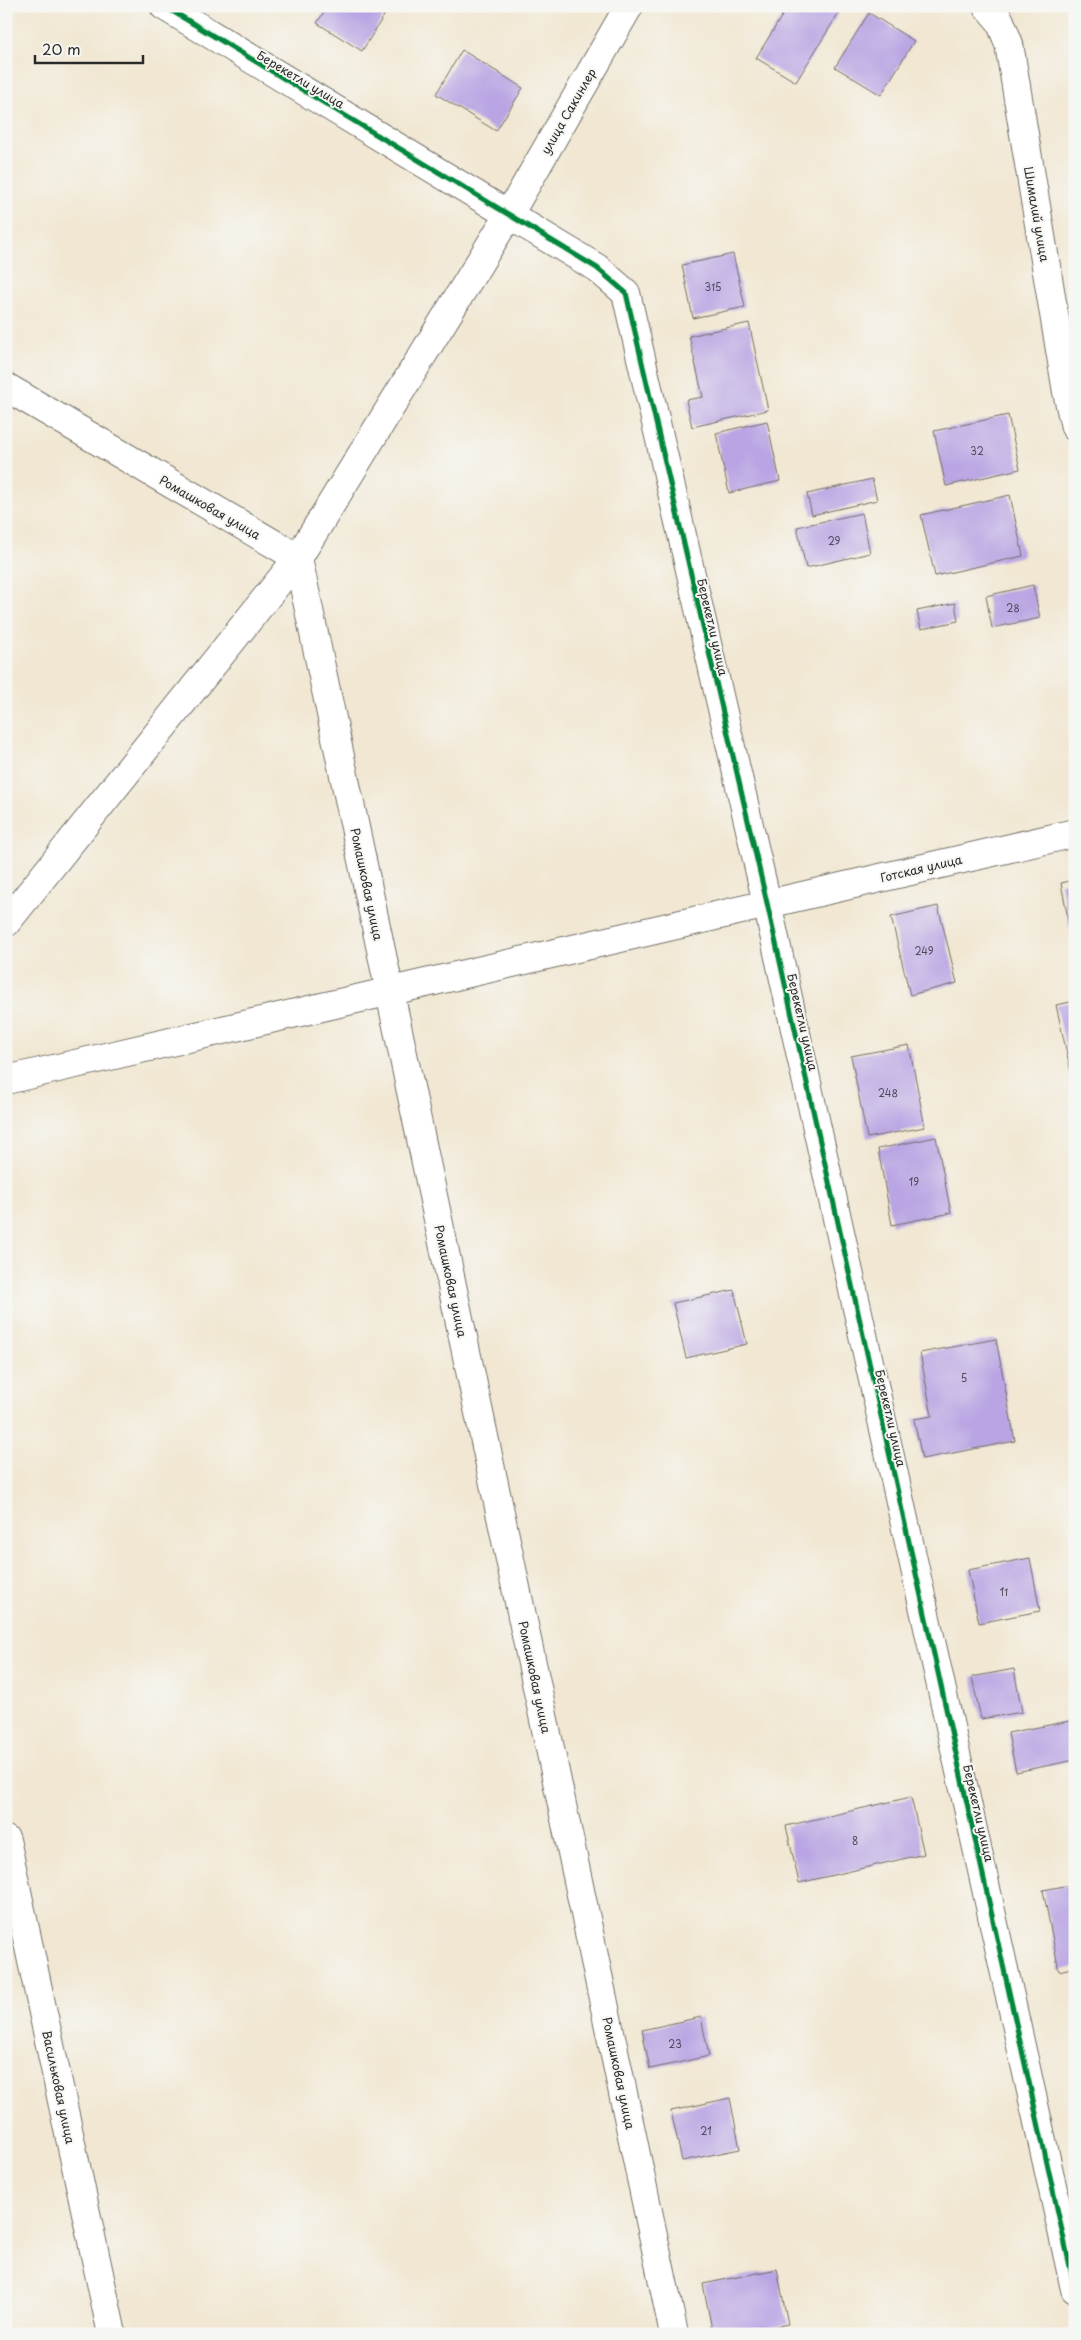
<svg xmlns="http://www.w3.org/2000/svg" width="1081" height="2340" font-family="'Playpen Sans',sans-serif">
  <rect width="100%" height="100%" fill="#f6f6f2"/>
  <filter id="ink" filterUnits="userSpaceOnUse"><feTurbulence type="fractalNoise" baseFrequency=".02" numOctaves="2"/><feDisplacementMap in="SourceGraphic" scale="10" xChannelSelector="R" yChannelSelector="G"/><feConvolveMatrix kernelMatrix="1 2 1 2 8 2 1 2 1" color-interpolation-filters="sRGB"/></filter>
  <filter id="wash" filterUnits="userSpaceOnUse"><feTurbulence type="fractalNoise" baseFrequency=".0096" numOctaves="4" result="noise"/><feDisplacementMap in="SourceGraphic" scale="20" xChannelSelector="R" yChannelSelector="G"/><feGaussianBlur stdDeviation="1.12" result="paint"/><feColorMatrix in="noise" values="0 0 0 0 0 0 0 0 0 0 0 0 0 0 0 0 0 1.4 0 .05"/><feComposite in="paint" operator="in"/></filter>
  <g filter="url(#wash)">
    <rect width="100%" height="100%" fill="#f1e7d2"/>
    <g id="blocks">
      <path fill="#b9a5e3" d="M 328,6 L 390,6 L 362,51 L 317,23 Z
        M 788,6 L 843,6 L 796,82 L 756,58 Z
        M 869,13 L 914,41 L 881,95 L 835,67 Z
        M 462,50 L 523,88 L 496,131 L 436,94 Z
        M 733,254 L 745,307 L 693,318 L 682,265 Z
        M 749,323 L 768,410 L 692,427 L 686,400 L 703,397 L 689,336 Z
        M 1008,415 L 1020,469 L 946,486 L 934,431 Z
        M 767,421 L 780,481 L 729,493 L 716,433 Z
        M 872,479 L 877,500 L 812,515 L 807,494 Z
        M 1010,495 L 1023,556 L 935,576 L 921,515 Z
        M 862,513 L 870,553 L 806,568 L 797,527 Z
        M 1033,585 L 1040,618 L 992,628 L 986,596 Z
        M 955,603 L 958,621 L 921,629 L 917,611 Z
        M 1075,880 L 1075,928 L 1070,929 L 1061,883 Z
        M 938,906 L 957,983 L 910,995 L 891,917 Z
        M 1075,1001 L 1075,1071 L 1071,1072 L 1056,1005 Z
        M 909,1045 L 925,1127 L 867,1138 L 851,1056 Z
        M 936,1137 L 951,1213 L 892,1225 L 878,1149 Z
        M 734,1290 L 747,1344 L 686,1358 L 673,1303 Z
        M 996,1339 L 1015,1441 L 922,1459 L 914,1419 L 932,1416 L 920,1353 Z
        M 1030,1558 L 1040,1611 L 979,1623 L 968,1570 Z
        M 1014,1669 L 1022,1712 L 981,1719 L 972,1677 Z
        M 1075,1720 L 1075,1760 L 1016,1772 L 1008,1733 Z
        M 911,1797 L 924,1854 L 799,1883 L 786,1826 Z
        M 1075,1884 L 1075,1967 L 1059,1971 L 1043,1890 Z
        M 701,2017 L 709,2056 L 650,2069 L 642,2030 Z
        M 1075,2092 L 1075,2111 L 1074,2111 L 1070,2093 Z
        M 730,2098 L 740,2149 L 682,2161 L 671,2111 Z
        M 777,2269 L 788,2324 L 742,2334 L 713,2334 L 703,2284 Z"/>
    </g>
  </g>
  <g filter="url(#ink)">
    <use href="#blocks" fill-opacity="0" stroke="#706d65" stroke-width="1"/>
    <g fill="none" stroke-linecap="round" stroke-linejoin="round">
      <g stroke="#706d65" stroke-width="30">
        <path id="minor" d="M 164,6 L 597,268 L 626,293 L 767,903 L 1075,2289
          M 987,6 L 1000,21 L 1009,44 L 1067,392 L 1075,427
          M 6,387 L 298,558 L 674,2334
          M 6,923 L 298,558 L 508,216 L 629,6
          M 6,1080 L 1075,833
          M 6,1840 L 112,2334"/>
      </g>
      <use href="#minor" stroke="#fff" stroke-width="28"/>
      <g stroke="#f6f6f2" stroke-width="8">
        <path id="cycleway" d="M 164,6 L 597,268 L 626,293 L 767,903 L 1075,2289"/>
      </g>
      <use href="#cycleway" stroke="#00873e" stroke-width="5"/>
    </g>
  </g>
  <g text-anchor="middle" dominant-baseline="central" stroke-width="4" stroke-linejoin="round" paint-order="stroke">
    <g font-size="10" fill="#4e4a59">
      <text x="713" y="286">315</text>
      <text x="977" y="450">32</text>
      <text x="834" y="540">29</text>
      <text x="1013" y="607">28</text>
      <text x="924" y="950">249</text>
      <text x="888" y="1092">248</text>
      <text x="914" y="1181">19</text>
      <text x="964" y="1377">5</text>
      <text x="1004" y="1591">11</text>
      <text x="855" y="1840">8</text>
      <text x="675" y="2043">23</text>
      <text x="706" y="2130">21</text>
    </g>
    <g font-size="12" fill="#2b2b2b" stroke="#f6f6f2">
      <text transform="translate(301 79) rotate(31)">Берекетли улица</text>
      <text transform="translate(568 111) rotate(-60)">улица Сакинлер</text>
      <text transform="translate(1037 214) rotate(80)">Шималий улица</text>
      <text transform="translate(210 507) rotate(30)">Ромашковая улица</text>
      <text transform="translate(713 627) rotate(77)">Берекетли улица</text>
      <text transform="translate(921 868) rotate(-13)">Готская улица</text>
      <text transform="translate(367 884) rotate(78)">Ромашковая улица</text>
      <text transform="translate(803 1022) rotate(77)">Берекетли улица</text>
      <text transform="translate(451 1281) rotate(78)">Ромашковая улица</text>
      <text transform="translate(891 1418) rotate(77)">Берекетли улица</text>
      <text transform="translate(535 1677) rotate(78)">Ромашковая улица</text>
      <text transform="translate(979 1813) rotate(77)">Берекетли улица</text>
      <text transform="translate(619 2073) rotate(78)">Ромашковая улица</text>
      <text transform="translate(59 2087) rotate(78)">Васильковая улица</text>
    </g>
  </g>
  <rect width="1081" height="2340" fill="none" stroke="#f6f6f2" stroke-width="25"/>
  <path d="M35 55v8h108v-8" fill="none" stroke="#2b2b2b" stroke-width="2.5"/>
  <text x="42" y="55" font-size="15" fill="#2b2b2b" stroke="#f6f6f2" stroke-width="4" paint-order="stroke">20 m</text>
</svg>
